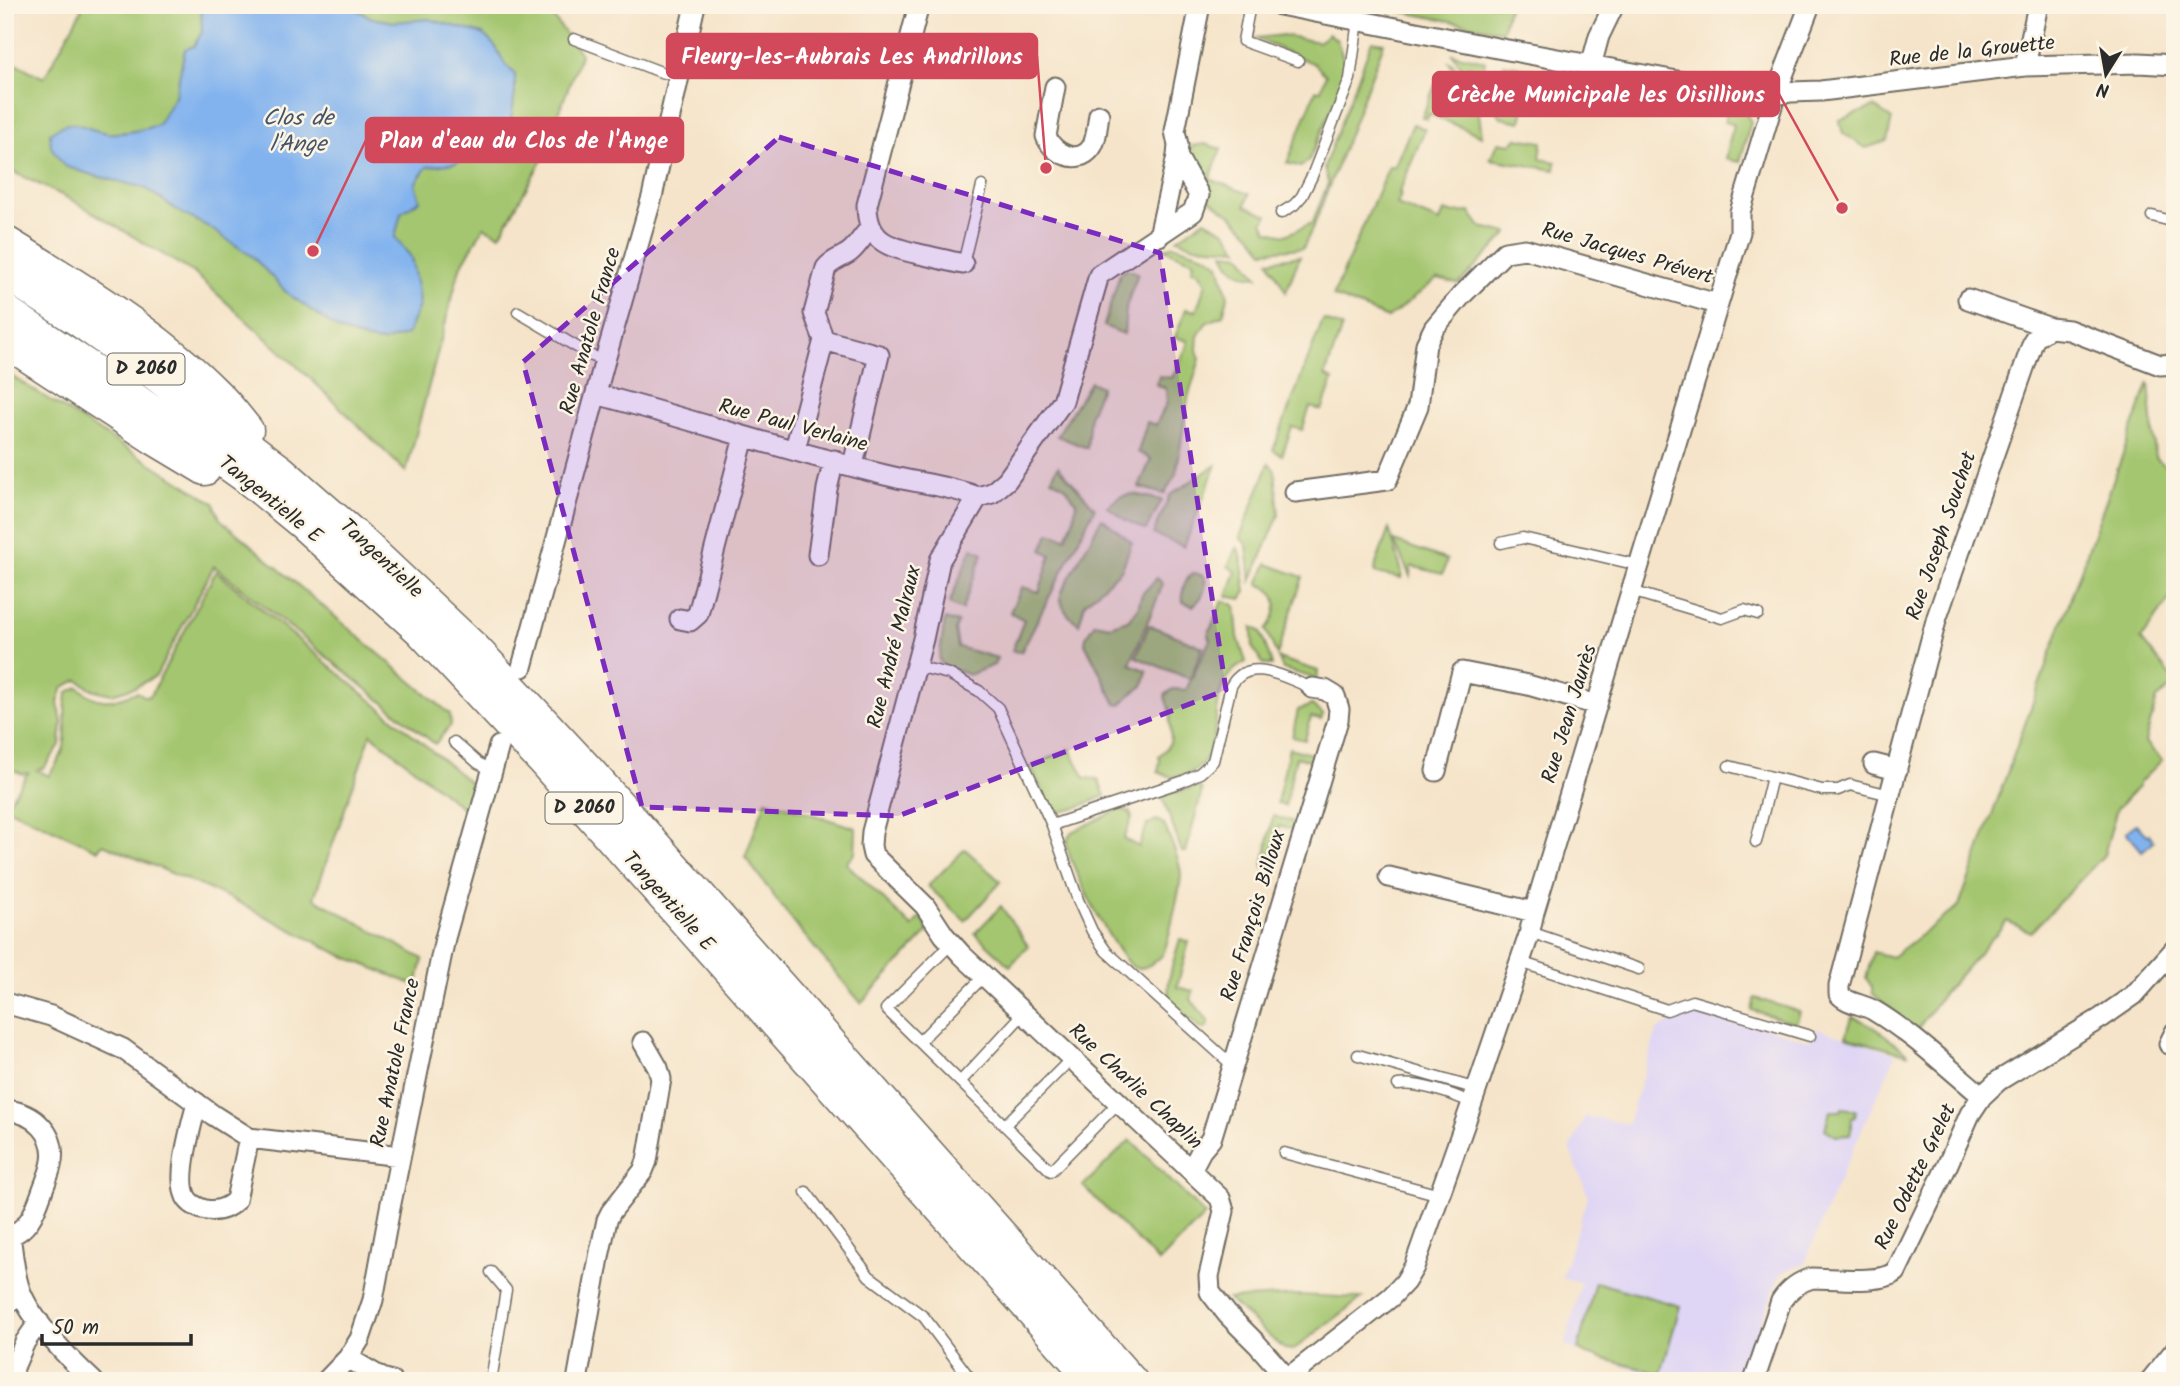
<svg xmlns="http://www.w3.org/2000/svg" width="2180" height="1386" font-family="Kalam,sans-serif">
  <rect width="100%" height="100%" fill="#fcf5e5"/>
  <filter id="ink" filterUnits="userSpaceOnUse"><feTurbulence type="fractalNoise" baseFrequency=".0143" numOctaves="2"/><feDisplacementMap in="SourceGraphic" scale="14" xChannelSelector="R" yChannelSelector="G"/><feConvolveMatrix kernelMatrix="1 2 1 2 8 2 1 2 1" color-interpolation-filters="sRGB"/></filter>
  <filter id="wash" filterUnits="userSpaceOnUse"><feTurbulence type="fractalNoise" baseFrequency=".00686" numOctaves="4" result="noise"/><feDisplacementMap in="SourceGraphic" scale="28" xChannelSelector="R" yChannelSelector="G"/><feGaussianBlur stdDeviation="1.57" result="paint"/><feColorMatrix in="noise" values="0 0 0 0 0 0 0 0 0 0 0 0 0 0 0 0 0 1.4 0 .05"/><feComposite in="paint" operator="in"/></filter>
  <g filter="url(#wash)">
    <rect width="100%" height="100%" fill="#f5e4c9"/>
    <path fill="#dfd5f5" d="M 1694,1007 L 1811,1041 L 1817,1028 L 1896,1054 L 1832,1196 L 1805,1263 L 1781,1273 L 1737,1381 L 1669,1381 L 1565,1346 L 1581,1283 L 1562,1277 L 1588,1195 L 1570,1150 L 1585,1116 L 1628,1124 L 1657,1030 Z"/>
    <path fill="#a4c66f" stroke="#68784d" stroke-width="2" d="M 77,5 L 538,5 L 547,9 L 581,54 L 549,139 L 552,142 L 500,235 L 484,227 L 460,268 L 406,472 L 312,380 L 194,273 L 72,200 L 5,168 L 5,58 L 44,78 L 82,9 Z
      M 1368,5 L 1509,5 L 1502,31 Z
      M 1329,34 L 1337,40 L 1344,61 L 1344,81 L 1309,160 L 1301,167 L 1287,163 L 1316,90 L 1321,90 L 1326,75 L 1315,64 L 1255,38 L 1283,35 L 1318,42 Z
      M 1372,41 L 1384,43 L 1315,223 L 1303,248 L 1264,251 L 1252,236 L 1231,215 L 1206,197 L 1188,159 L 1192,146 L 1205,144 L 1221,149 L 1210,179 L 1249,194 L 1245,206 L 1268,215 L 1263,222 L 1268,231 L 1286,235 L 1312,223 L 1328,183 L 1324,167 Z
      M 1453,54 L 1485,61 L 1479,99 L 1467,78 L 1471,79 L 1474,69 L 1468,66 L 1465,75 Z
      M 1449,62 L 1453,63 L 1478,106 L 1482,136 L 1429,114 L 1427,119 L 1422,117 L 1435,85 L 1452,90 L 1456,76 Z
      M 1504,64 L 1554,73 L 1552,90 L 1507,81 L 1502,77 Z
      M 1499,99 L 1525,104 L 1521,122 L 1502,118 L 1496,111 Z
      M 1728,106 L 1744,110 L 1751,122 L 1740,162 L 1726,159 L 1733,124 L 1725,122 Z
      M 1874,107 L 1892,119 L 1887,141 L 1866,148 L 1843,133 L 1839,120 Z
      M 1413,124 L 1425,129 L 1399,193 L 1401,194 L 1397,205 L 1440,222 L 1444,211 L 1451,213 L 1470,212 L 1481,227 L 1508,233 L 1459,284 L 1437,279 L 1388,318 L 1333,296 L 1389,166 L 1394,167 Z
      M 1517,138 L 1542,142 L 1540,159 L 1556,162 L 1555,170 L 1490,159 L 1499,142 L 1511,144 Z
      M 1205,220 L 1225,231 L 1239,249 L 1195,246 L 1177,239 Z
      M 1173,245 L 1208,256 L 1219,264 L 1228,297 L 1223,315 L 1206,323 L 1198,336 L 1197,350 L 1200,359 L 1188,398 L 1176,475 L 1164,494 L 1139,487 L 1151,459 L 1138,452 L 1147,422 L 1156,425 L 1167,402 L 1166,389 L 1156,384 L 1159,376 L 1172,378 L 1186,349 L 1188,341 L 1175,337 L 1186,309 L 1196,311 L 1206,283 L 1198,271 L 1192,270 L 1194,261 L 1164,249 Z
      M 1224,253 L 1241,255 L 1258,277 C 1238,276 1232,270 1224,253 Z
      M 1300,256 L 1286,292 L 1269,261 Z
      M 1127,269 L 1138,273 L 1126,307 L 1124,334 L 1104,326 L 1120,273 Z
      M 1323,320 L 1342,327 L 1325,376 L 1333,380 L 1322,410 L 1310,407 L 1302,430 L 1292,427 L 1282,455 L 1273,450 Z
      M 5,372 L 214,503 L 220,519 L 450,714 L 451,725 L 435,744 L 214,566 L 156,676 L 135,687 L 112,694 L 93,690 L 78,680 L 63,687 L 58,702 L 62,723 L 60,745 L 44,768 L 37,770 L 49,776 C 53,768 61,759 63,750 C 70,731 61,711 68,692 L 78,687 C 101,707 111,701 137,692 L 146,697 L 151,695 L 216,571 L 473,785 L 465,810 L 371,734 L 314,898 L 423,959 L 417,986 L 339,954 L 232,899 L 103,844 L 98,850 L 5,807 L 28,773 L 22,774 L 5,766 Z
      M 1090,382 L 1101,387 L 1090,414 L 1087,448 L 1057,436 Z
      M 2149,382 L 2155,457 L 2168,468 L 2175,466 L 2175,591 L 2141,639 L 2175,682 L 2175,685 L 2157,698 L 2145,742 L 2162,760 L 2139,783 L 2139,786 L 2117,808 L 2104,855 L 2031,932 L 2007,921 L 1943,994 L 1916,1031 L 1872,993 L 1872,987 L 1866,978 L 1873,952 L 1892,957 L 1959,906 Z
      M 1269,463 L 1275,471 L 1279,515 L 1251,581 L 1247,546 L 1240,537 Z
      M 1216,465 L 1184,547 L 1153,534 L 1170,495 Z
      M 1058,466 L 1095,508 L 1021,652 L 1012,651 L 1024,620 L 1010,612 L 1022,587 L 1039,592 L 1051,555 L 1042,550 L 1049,533 L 1066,538 L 1074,518 L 1076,503 L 1066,487 L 1051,479 Z
      M 1133,494 L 1162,500 L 1146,530 L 1125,520 L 1107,506 L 1122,496 Z
      M 1102,518 L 1132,542 L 1122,569 L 1085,603 L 1079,624 C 1068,616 1060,608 1061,593 Z
      M 1389,529 L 1402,572 L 1401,578 L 1375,573 L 1376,564 Z
      M 1394,541 L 1447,560 L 1443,574 L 1411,566 L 1410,576 Z
      M 1237,547 L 1241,555 L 1246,592 L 1241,599 L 1227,596 L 1236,572 L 1228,566 Z
      M 972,548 L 983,553 L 962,610 L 949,604 Z
      M 1267,564 L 1303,577 L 1277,655 L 1266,630 C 1279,613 1283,592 1258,584 Z
      M 1194,573 L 1204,576 C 1208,588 1202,599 1193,606 L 1183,602 C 1182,591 1183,579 1194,573 Z
      M 1157,578 L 1163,584 C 1152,612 1141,637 1130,664 L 1147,671 L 1143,686 L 1129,696 L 1121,705 L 1116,704 L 1085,643 L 1086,637 L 1095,623 L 1110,626 L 1128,620 L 1138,608 L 1142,594 Z
      M 1222,601 L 1235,605 L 1238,637 L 1246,662 C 1236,667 1227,674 1223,685 C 1211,712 1223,760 1189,773 C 1176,778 1171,778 1158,772 L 1160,761 L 1159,756 C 1172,744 1172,741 1170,724 C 1169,720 1171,716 1170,712 C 1169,705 1165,702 1165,695 L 1173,689 L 1186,690 L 1210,640 L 1208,635 Z
      M 945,619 L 958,623 L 955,630 L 958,647 L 997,658 L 994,665 L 969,675 L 944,666 L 939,660 Z
      M 1149,625 L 1203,647 L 1190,679 L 1136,657 Z
      M 1252,627 L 1260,631 L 1271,660 L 1272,666 L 1263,664 L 1253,648 Z
      M 1278,658 L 1318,671 L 1317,679 L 1283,669 Z
      M 1312,705 L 1323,714 L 1321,719 L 1311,717 L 1305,740 L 1292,737 L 1298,710 Z
      M 1289,748 L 1318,756 L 1316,762 L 1296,757 L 1285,806 L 1277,803 Z
      M 1070,749 L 1085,778 L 1098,779 L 1105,796 L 1073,809 L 1055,813 L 1047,802 L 1031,767 Z
      M 1199,786 L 1202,791 L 1186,852 L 1182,852 L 1162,796 Z
      M 766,800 L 856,828 L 855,853 L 846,863 L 912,927 L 922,916 L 928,932 L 861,1003 L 794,923 L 745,857 Z
      M 1120,809 L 1130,812 L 1132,818 L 1124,839 L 1139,847 L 1147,825 L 1156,820 L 1164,824 C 1169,837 1181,862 1181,875 C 1181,885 1167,947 1163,954 C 1158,961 1144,970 1135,968 C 1119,963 1069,864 1067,846 C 1066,840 1069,836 1072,832 Z
      M 1273,816 L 1297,823 L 1294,830 L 1279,826 L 1269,868 L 1263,867 Z
      M 965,849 L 1001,882 L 965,921 L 928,886 Z
      M 1001,906 L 1028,946 L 1010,966 L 975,933 Z
      M 1180,939 L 1189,942 L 1177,987 L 1193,991 L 1191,1000 L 1208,1020 L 1209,1024 L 1205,1029 L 1200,1028 C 1191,1019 1178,1011 1171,1000 C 1163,989 1176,953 1180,939 Z
      M 1755,998 L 1800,1012 L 1796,1024 L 1752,1010 Z
      M 1852,1017 C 1875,1024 1891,1040 1909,1055 L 1846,1037 Z
      M 1842,1108 L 1856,1110 L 1855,1117 L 1852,1118 L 1850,1135 L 1836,1136 L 1825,1129 L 1830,1111 L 1841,1111 Z
      M 1130,1140 L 1205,1215 L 1159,1262 L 1083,1186 Z
      M 1595,1282 L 1680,1306 L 1661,1374 L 1586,1354 L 1578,1349 Z
      M 1298,1295 L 1362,1298 L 1293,1350 L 1285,1349 L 1279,1345 L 1228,1299 Z"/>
    <path fill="#82b3ee" stroke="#566f8c" stroke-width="2" d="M 201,5 L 348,5 L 372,18 L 394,22 L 429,19 L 483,34 L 496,47 L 504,63 L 515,74 L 515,93 L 511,120 L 496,140 L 456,163 L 427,167 L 415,184 L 420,200 L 401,213 L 395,237 L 411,257 L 418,292 L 419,306 L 407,335 L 382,342 L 368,340 L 339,330 L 287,293 L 253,257 L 207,226 L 181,213 L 145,188 L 92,175 L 64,166 L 51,147 L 50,133 C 74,114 83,130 108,133 C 125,134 142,130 158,125 L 175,96 L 185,49 L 194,46 L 202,32 Z
      M 2136,824 L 2146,835 L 2149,834 L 2154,841 L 2142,851 L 2126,832 Z"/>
  </g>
  <g filter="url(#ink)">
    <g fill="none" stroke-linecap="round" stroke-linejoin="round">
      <g stroke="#726c62" stroke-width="13">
        <path id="lane" d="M 1250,5 L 1243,41 L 1298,61
          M 574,39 L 661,72 L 679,76
          M 1281,213 L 1294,205 L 1302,196 L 1312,176 L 1350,79 L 1358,20
          M 2152,216 L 2175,222
          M 963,264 L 982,186
          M 518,312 L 592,356 L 605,360
          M 1501,543 L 1523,538 L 1638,565
          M 1631,591 L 1722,618 L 1744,610 L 1758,614
          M 916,666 L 949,674 L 979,691 L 998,708 L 1052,825 L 1078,900 L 1092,931 L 1106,951 L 1232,1065
          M 454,742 L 478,763 L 492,770
          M 1729,766 L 1822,790 L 1838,790 L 1850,785 L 1890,795
          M 1052,825 L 1181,782 L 1200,773 L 1213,761 L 1231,686 C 1249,654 1287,679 1312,688
          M 1756,842 L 1772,777
          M 1530,932 L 1639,969
          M 952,943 L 886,1009 L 1051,1171 L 1119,1102
          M 1520,962 L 1667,1010 L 1692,1001 L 1810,1036
          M 920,1041 L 984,976
          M 1358,1055 L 1477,1089
          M 961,1081 L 1024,1013
          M 1398,1085 C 1418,1082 1453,1094 1472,1103
          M 1005,1125 L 1072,1058
          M 1284,1153 L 1440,1195
          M 806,1192 L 869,1276 L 924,1317 L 972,1381
          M 491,1272 L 506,1290 L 491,1381"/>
      </g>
      <g stroke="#726c62" stroke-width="23">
        <path id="street" d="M 919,5 L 867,205 C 867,241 888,247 919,254 C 934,257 948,261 963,264
          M 1280,5 L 1497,48 L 1764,97 L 1791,92 L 1821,91 L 2025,66 L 2139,63 L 2175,65
          M 1591,66 L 1599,36 L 1614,5
          M 2025,66 L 2038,5
          M 1055,87 L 1046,136 C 1052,153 1078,166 1091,148 C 1097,140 1097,125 1099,115
          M 1177,156 L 1199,195 L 1193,212 L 1099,275 L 1063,401 L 1007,480 L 992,493 L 978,497 L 940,560 L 923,639 L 872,832 L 871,846 L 873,855 L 925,906 L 944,935 L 962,955 L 1220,1198 L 1224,1211 L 1209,1276 L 1210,1292 L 1227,1314 L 1257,1344 L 1287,1378
          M 1159,236 L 1177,156 L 1178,145 L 1175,131 L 1200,5
          M 1968,299 L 2050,328
          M 596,394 C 693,420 788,451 885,475 C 916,483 947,485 978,497
          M 795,449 L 824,340
          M 853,465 L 879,355 L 824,340 L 814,313 L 826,268 C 833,259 843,258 851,251 C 859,244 863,235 871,228
          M 1295,492 L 1387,480 L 1418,406 L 1426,344 L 1434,328 L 1461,296 L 1505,252 L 1525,249 L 1717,304
          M 818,555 L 827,489 L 834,460
          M 680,619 L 690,621 L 698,614 L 744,437
          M 522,667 L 605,360 L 652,197 L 695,5
          M 1874,764 L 1897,770
          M 1436,771 L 1462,672 L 1528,685 L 1597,705
          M 1389,877 L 1534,912
          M 5,1003 L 51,1016 L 123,1049 L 213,1115 L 249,1138 L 400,1156
          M 2169,1044 L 2175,1032
          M 1982,1096 C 1947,1067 1912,1033 1873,1010 C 1862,1004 1846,1003 1839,994 L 1839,986 L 1937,617 L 2034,339 L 2050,328 L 2069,330 L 2160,365 L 2175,364
          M 197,1103 C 192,1123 174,1182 188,1200 C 192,1205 200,1209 206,1210 C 218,1212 228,1208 236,1200 L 249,1138
          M 5,1110 C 34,1112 59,1135 51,1166 C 49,1175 45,1183 42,1192 C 35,1212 28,1232 5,1237
          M 1191,1170 L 1201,1151 L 1211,1139 L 1338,720 L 1339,709 L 1335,696 L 1325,690 L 1312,688
          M 10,1236 C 13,1253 14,1274 20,1290 C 31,1320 69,1359 93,1381
          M 5,1307 L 20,1290
          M 348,1358 L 382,1378 L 392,1381
          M 8,1381 L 25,1342 L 39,1322
          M 326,1381 L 348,1358 L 360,1339 L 373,1300 L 390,1208 L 445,938 L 499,746
          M 577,1381 L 600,1252 L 607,1220 L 611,1212 L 643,1171 L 647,1161 L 661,1079 L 658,1068 L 643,1042
          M 1284,1381 L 1391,1297 L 1405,1282 L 1414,1267 L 1472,1103 L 1529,935 L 1534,912 L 1740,232 L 1740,212 L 1775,96 L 1810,5
          M 1754,1381 L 1781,1301 C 1789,1289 1798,1282 1812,1278 C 1833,1278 1880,1284 1896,1272 L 1947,1166 L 1970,1114 L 1982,1096 L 1998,1081 L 2101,1018 L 2134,995 L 2175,949
          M 2150,1381 L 2175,1350"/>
      </g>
      <g stroke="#726c62" stroke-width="33">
        <path id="primary" d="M 5,241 C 79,286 155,332 216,393 C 228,404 238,418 248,430
          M 5,274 L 81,323 L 156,376 L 282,471 L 354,534 L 477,650 L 589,770 L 1132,1381
          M 5,310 L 112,382 L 246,478 L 302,524 L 420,631 L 542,761 L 1093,1381
          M 5,342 L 155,440 L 205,470"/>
      </g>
      <use href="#lane" stroke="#fff" stroke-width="10"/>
      <use href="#street" stroke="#fff" stroke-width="19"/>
      <use href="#primary" stroke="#fff" stroke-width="30"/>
    </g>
  </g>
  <path fill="#7b2cbf" fill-opacity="0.2" stroke="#7b2cbf" stroke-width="5" stroke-dasharray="14 9" stroke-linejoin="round" d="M 779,137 L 1160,253 L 1226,690 L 898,816 L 642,807 L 523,362 Z"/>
  <g text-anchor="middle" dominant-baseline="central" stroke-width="5" stroke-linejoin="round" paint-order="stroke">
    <g fill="#fcf5e5" stroke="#6a6863" stroke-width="2">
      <rect x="107.5" y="353.5" width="77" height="31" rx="5"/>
      <rect x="545.5" y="792.5" width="77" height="31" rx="5"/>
    </g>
    <g font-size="19" font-weight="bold" fill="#2b2b2b">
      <text x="146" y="369">D 2060</text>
      <text x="584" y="808">D 2060</text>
    </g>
    <g font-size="21" fill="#2b2b2b" stroke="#fcf5e5">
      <text transform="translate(1972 52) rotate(-6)">Rue de la Grouette</text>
      <text transform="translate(1627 254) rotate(16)">Rue Jacques Prévert</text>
      <text transform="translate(591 331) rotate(-74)">Rue Anatole France</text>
      <text transform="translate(793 426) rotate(15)">Rue Paul Verlaine</text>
      <text transform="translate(270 500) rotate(39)">Tangentielle E</text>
      <text transform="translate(1942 536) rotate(-71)">Rue Joseph Souchet</text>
      <text transform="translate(381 559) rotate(43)">Tangentielle</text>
      <text transform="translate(895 647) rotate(-76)">Rue André Malraux</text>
      <text transform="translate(1570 714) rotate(-73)">Rue Jean Jaurès</text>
      <text transform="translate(668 902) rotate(48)">Tangentielle E</text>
      <text transform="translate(1254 916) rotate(-73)">Rue François Billoux</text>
      <text transform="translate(396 1063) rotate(-78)">Rue Anatole France</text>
      <text transform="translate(1135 1087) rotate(43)">Rue Charlie Chaplin</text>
      <text transform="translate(1916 1177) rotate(-64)">Rue Odette Grelet</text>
    </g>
    <g font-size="23" font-style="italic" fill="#455466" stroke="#fcf5e5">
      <text x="298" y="119">Clos de<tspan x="298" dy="26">l'Ange</tspan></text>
    </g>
  </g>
  <path fill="none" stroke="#d1495b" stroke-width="2.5" d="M1046 168L1037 56M1842 208L1779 94M313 251L366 140"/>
  <g fill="#d1495b" stroke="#fcf5e5" stroke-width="2.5">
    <circle cx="1046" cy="168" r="7"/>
    <circle cx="1842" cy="208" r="7"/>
    <circle cx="313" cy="251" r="7"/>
  </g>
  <g fill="#d1495b" stroke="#d1495b" stroke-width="2.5">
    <rect x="667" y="34" width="370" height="44" rx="7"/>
    <rect x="1433" y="72" width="346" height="44" rx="7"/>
    <rect x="366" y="118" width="317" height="44" rx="7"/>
  </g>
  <g font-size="23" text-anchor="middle" font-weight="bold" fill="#fff">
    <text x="852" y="64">Fleury-les-Aubrais Les Andrillons</text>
    <text x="1606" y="102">Crèche Municipale les Oisillions</text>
    <text x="524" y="148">Plan d'eau du Clos de l'Ange</text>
  </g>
  <rect width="2180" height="1386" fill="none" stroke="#fcf5e5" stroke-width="28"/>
  <g transform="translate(2106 74) rotate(191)" stroke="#fcf5e5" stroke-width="5" paint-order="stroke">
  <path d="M0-5L12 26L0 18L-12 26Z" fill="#2b2b2b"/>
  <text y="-10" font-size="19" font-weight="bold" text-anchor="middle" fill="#2b2b2b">N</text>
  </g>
  <path d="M42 1334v10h149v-10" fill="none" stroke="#2b2b2b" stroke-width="3.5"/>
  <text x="52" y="1334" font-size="21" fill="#2b2b2b" stroke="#fcf5e5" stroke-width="5" paint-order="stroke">50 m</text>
</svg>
